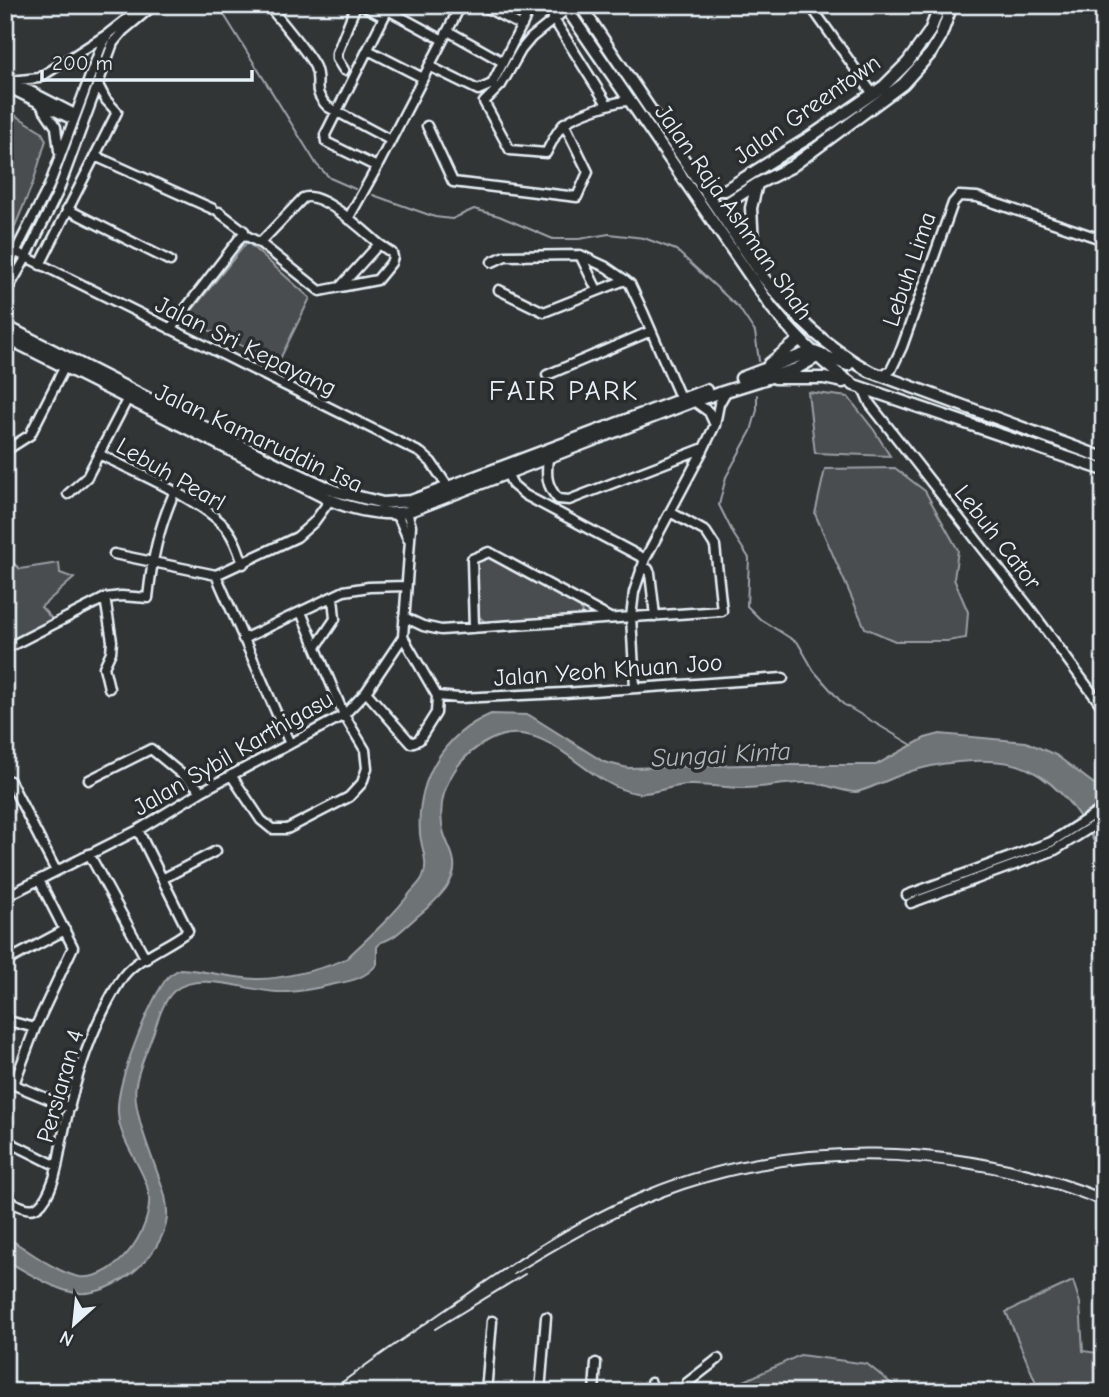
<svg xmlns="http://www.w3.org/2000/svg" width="1109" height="1397" font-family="'Comic Neue',sans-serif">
  <rect width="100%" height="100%" fill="#323536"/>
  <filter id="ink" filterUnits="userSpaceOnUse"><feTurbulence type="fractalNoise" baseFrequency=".0143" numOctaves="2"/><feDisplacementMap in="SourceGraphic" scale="14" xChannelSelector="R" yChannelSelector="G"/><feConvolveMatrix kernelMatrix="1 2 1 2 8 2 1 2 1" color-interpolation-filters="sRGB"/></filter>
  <g filter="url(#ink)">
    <path fill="#494d4f" stroke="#989fa4" stroke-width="2" d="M 5,109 L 41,131 L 46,140 L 33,183 L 5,250 Z
      M 247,242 L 310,298 L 278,363 L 185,319 Z
      M 808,392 L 848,397 L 874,430 L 890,456 L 815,453 Z
      M 895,468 L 925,491 L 958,550 L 954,579 L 968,612 L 966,638 L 947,641 L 895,641 L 865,628 L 815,514 L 825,469 Z
      M 5,556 L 20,569 L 59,563 L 60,573 L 74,578 L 41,607 L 53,620 L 11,641 L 5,630 Z
      M 489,558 L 580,607 L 582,613 L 578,616 L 485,622 L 477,615 L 478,562 Z
      M 1073,1281 L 1080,1303 L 1083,1351 L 1104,1354 L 1104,1373 L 1097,1392 L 1040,1392 L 1006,1312 Z
      M 800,1355 L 867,1364 L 902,1392 L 695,1392 L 695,1390 L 723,1391 Z"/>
    <path fill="#6e7376" stroke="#9fa5aa" stroke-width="2" d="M 491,714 L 529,715 L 604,762 L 628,768 L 744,765 L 876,765 L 925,738 L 940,734 L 1026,742 L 1056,755 L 1102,790 L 1104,794 L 1104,863 C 1089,827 1065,788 1030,770 C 1001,755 946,761 915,770 C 902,773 866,791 856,792 C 841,792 825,783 810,783 C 789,781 767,788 746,788 C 727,788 708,784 688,785 C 672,785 653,795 636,793 C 583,785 547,712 490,740 C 456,756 435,793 443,830 C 446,844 456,855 454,870 C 452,887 431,905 419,915 C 407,925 395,939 381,942 L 377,947 L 377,964 C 366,978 352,981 335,984 C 316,988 297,993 277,992 C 248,991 198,970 174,991 C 163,1001 158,1020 153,1034 C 147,1050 139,1067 136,1084 C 132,1105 147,1145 155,1166 C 161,1184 168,1197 167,1217 C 164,1257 107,1304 67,1291 C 46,1285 24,1270 5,1260 L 5,1236 C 25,1248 58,1274 80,1277 C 119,1281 159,1222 147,1186 C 139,1161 119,1140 118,1112 C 116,1083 149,1002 167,978 C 170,974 175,972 180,969 C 205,970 230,978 256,979 C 277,980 329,968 347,958 C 369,937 392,917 410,893 C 414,888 421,882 423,876 C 429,863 421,847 420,834 C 416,781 442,735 491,714 Z"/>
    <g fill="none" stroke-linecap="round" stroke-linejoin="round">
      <path stroke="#9fa5aa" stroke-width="2" d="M 218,5 L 317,165 L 330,178 L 355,189
        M 373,195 L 435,217 L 452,219 L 474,209 L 499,216 L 553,239 L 579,239 L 609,234 L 644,238 L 676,250 L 739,308 L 755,332 L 759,361
        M 757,395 L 757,410 L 751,431 L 726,477 L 719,505 L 734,535 L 749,558 L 747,606 L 760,619 L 798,643 L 814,671 L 843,704 L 912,745"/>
      <g stroke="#e8f1f8" stroke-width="13">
        <path id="minor" d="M 268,5 C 279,19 308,52 315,67 C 322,84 310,89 328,107 L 390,140
          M 362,5 L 384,17
          M 390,5 L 325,135 L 326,142 L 377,167 L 461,5
          M 481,5 L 522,26
          M 538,5 L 547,10 L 557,5
          M 810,5 L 873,94
          M 567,9 L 531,38 L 521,50 L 501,85 L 484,102 L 510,150 L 546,153 C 551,144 556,132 563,125 C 571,116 617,100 629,101
          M 388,10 L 443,40
          M 553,18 L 607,104
          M 448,31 L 503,62
          M 368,50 L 423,78
          M 429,66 L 478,90 L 492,84 L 532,5
          M 344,70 L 337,59 L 337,53 L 356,5
          M 10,81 L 39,78 L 106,35
          M 11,81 L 75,114
          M 5,86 L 73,120
          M 41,105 L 56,127 L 59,151
          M 427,126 L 453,182 L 577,197 L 588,172 L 564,123
          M 95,156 L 213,209
          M 67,209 L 170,261
          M 348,219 L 377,167
          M 243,234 L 260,243 L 320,291 L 340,287 L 379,244 C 365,232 321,190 303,198 L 260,243
          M 16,252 L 421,453 L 431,462 L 448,487
          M 580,255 L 597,290
          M 492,262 L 505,256 L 580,255 L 606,267 L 625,280
          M 40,265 L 117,112 L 106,100 L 97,83
          M 5,272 L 49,186 L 101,47 L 109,33 L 145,5
          M 340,287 L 377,280 L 391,263 L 393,257 L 392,253 L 379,244
          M 499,290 L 544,312 L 625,280 L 630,284 L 644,314 L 682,402
          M 5,294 L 26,258 L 58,192 L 113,43 L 123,31 L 154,5
          M 170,329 L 243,234 L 244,231 L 219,212
          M 5,358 L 14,343
          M 547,375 L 651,331
          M 882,375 L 891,370 L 902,347 L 953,203 L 959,196 L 977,197 L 1104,240
          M 863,388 L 870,404 L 1028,606 L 1104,709
          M 694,401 L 709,412 L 715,425
          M 5,451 L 30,435 L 65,366
          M 99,454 C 134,472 203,500 227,529 C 235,539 239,552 243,564
          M 548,458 C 546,475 546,485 558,499 L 569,500 L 704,448
          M 507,473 L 513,485 L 525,495 L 645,559
          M 68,494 L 87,477 L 128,398
          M 393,514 L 399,518 L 408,539
          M 114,554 L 216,575 L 297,537 L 314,522 L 330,500
          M 641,569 L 648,569 L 650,573 L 655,616
          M 216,575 L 290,744
          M 105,598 L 112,641 L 111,652 L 104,667 L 109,688
          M 404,617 L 423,626 L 441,630 L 722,611 L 715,546 L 706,532 L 670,512
          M 474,628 L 472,559 L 489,552 L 610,618
          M 243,639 L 344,591 L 369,587 L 406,586
          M 316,647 L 335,619 L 333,597
          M 5,649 L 105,598 L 121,596 L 148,598 C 152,559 158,530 174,493
          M 635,687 L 631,617 L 634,592 L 645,559 L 704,448 L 715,425 L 719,404 L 727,390
          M 366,692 L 411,743 L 419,740 L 436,713 L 437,696 L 403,637
          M 437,696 L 459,698 L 564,693 L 783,678
          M 231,775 L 261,820 L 272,829 L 287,829 L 349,797 L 362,783 L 367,768 L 365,750 L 344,715 L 301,612
          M 89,780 L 151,749 L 202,791
          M 10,781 L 56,871
          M 89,854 L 146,959
          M 162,879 L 216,851
          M 907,895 L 1051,842 L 1104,808
          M 5,897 L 138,830 L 202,791 L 344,715 L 366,692 L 403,637 L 411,526 L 407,512
          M 911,903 L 1055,850 L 1104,819
          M 5,962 L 65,930
          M 5,1020 L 35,1028
          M 5,1081 L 70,1108
          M 14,1084 L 35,1028 L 73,947 L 39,880
          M 5,1140 L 57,1166
          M 5,1199 C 13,1203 26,1211 35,1208 C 47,1203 55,1178 57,1167 C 68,1102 85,1037 120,981 C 132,959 168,947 188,931 L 138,830
          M 486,1392 L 492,1321
          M 540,1392 L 546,1317
          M 594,1392 L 596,1363
          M 650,1392 L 651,1383
          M 685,1392 L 687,1383 L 718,1359"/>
      </g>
      <g stroke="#e8f1f8" stroke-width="15">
        <path id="major" d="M 564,5 L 772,308 C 796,337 822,364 854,385 L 1104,470
          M 580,5 L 763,277 C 795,318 824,345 869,371 L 1104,458
          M 706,190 L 725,190 L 810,137 L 884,86 L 908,62 L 930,31 L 940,5
          M 718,209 L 757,184 L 791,167 L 903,84 L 931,53 L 940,38 L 952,5
          M 754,263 L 751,208 L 757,184
          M 5,326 L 283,467 L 335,491 L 383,503 L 411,501 L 706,390
          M 5,337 L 330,500 C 355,510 380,516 407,512 L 694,401 L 796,369 L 817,357
          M 814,352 L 848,365
          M 769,364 L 799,340
          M 741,378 L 812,351
          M 775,378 L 824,378 L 843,382"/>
      </g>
      <use href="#minor" stroke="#2a2d2e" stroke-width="8"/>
      <use href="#major" stroke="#2a2d2e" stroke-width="10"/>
      <path stroke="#e8f1f8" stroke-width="2" d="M 514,1274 C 568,1241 624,1209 684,1189 C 819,1144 973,1153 1104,1207
        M 435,1329 L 525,1274
        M 329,1392 C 370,1361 413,1332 455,1303 C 516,1260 578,1218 647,1190 C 790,1132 961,1136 1104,1194"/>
    </g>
  </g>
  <g text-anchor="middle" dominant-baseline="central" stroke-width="7" stroke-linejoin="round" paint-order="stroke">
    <g font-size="24" fill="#e8f1f8" stroke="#2a2d2e">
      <text transform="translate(807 109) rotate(-35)">Jalan Greentown</text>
      <text transform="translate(734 212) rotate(55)">Jalan Raja Ashman Shah</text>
      <text transform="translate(909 269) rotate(-71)">Lebuh Lima</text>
      <text transform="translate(246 346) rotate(26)">Jalan Sri Kepayang</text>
      <text transform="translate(259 438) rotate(25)">Jalan Kamaruddin Isa</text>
      <text transform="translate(171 474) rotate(30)">Lebuh Pearl</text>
      <text transform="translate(998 537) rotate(52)">Lebuh Cator</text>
      <text transform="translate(608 670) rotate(-4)">Jalan Yeoh Khuan Joo</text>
      <text transform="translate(233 753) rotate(-30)">Jalan Sybil Karthigasu</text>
      <text transform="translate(60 1086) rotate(-74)">Persiaran 4</text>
    </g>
    <g font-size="26" font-style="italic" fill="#b1b8be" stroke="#2a2d2e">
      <text transform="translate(721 755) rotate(-3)">Sungai Kinta</text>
    </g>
    <g font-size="28" letter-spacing="2" fill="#e8f1f8" stroke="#2a2d2e">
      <text x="564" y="391">FAIR PARK</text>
    </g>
  </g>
  <rect width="1109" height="1397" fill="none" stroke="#2a2d2e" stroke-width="28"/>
  <rect x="14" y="14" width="1081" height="1369" fill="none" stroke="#e8f1f8" stroke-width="2.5" filter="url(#ink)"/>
  <g transform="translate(74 1324) rotate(207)" stroke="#2a2d2e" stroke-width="5" paint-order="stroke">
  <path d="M0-5L12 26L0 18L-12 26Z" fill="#e8f1f8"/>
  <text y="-10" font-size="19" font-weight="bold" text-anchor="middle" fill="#e8f1f8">N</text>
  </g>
  <path d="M42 70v10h210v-10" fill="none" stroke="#e8f1f8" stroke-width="3.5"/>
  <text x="52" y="70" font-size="21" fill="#e8f1f8" stroke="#2a2d2e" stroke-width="5" paint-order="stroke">200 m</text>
</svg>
